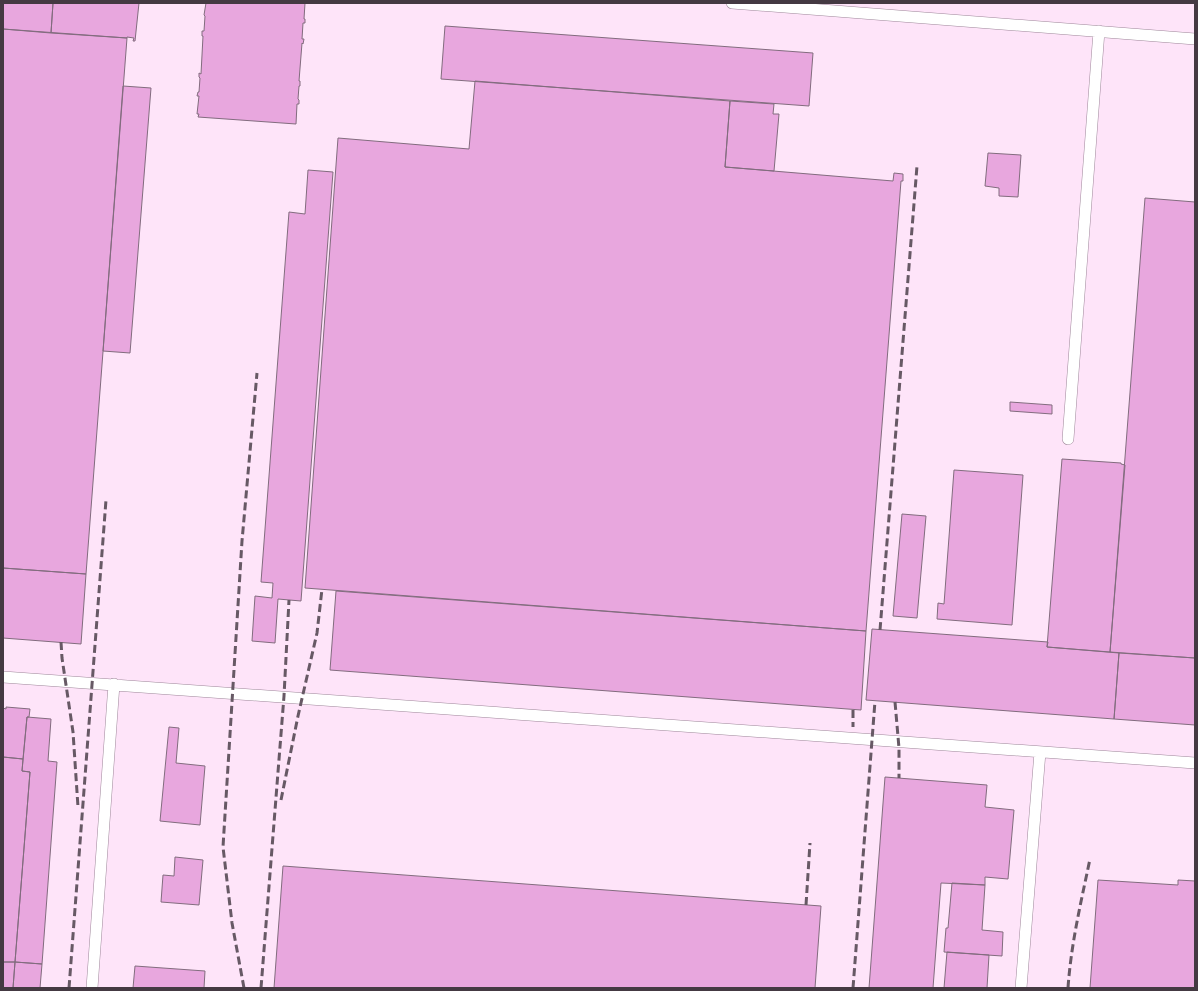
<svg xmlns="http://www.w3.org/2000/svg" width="1198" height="991" font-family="'Source Sans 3',sans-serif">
  <rect width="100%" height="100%" fill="#fee4f9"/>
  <path fill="#e8a7de" stroke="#826c7e" d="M 3,3 L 53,3 L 51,33 L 3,29 Z
    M 53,3 L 139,3 L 135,41 L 133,41 L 134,38 L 127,37 L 127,38 L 51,33 Z
    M 206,3 L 306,3 L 305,3 L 304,19 L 305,19 L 305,23 L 303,23 L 302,39 L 304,39 L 303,44 L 302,43 L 299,81 L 300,81 L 300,86 L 299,86 L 298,99 L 299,100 L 299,104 L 297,104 L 296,124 L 198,117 L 199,114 L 197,114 L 199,96 L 197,96 L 198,92 L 199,92 L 200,78 L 199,77 L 199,73 L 201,74 L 203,36 L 202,36 L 202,31 L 204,31 L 205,16 L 204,15 Z
    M 445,26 L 813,53 L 809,106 L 441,79 Z
    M 3,29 L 127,38 L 86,574 L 3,568 Z
    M 475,81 L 730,101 L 725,167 L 893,181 L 894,173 L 903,174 L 903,181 L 901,181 L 866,631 L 305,588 L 338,138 L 469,149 Z
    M 123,86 L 151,88 L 130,353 L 103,351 Z
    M 730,101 L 774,104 L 773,114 L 779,114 L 774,171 L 725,167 Z
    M 988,153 L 1021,155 L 1018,197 L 999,196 L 999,188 L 985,186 Z
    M 308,170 L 333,172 L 301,601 L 278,599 L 275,643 L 252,641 L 255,596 L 272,598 L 273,583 L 261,582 L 289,212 L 305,214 Z
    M 1145,198 L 1195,202 L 1195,658 L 1110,652 Z
    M 1010,402 L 1052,405 L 1052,414 L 1010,411 Z
    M 1062,459 L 1121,463 L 1121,464 L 1125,465 L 1110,652 L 1047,647 Z
    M 954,470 L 1023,475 L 1012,625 L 937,619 L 938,603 L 944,604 Z
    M 902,514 L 926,516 L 917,618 L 893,616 Z
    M 3,568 L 86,574 L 81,644 L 3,638 Z
    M 336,591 L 866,631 L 861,710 L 330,670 Z
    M 872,629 L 1048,642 L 1047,647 L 1119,653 L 1114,719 L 866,700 Z
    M 1119,653 L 1195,658 L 1195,725 L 1114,719 Z
    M 6,707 L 30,709 L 29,717 L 27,717 L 23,759 L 3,757 L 3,708 L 6,709 Z
    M 27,717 L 51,719 L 48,761 L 57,762 L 42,964 L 15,962 L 30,772 L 22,771 Z
    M 169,727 L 179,728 L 176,763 L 205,766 L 200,825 L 160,821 Z
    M 3,757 L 23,759 L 22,771 L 30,772 L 15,962 L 3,962 Z
    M 885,777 L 987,785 L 985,807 L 1014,810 L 1008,879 L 985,877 L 985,885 L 941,883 L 933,988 L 869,988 Z
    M 175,857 L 203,860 L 199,905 L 161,902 L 163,875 L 174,876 Z
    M 283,866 L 821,906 L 815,988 L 274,988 Z
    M 1098,880 L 1178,885 L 1178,880 L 1195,881 L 1195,988 L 1090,988 Z
    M 952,883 L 985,885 L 982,930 L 1003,932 L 1002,956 L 944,952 L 946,928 L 948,928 Z
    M 947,952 L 989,955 L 987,988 L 944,988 Z
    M 3,962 L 15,962 L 13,988 L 3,988 Z
    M 15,962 L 42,964 L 40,988 L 13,988 Z
    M 135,966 L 205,971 L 204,988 L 133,988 Z"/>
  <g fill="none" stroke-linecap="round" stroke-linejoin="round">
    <g stroke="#9e879a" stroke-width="12">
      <path id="service" d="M 732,3 L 1195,39
        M 1068,439 L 1099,31
        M 3,677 L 1195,763
        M 92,988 L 114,684
        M 1021,988 L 1040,752"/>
    </g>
    <use href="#service" stroke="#fff" stroke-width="11"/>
    <path stroke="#675965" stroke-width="3" stroke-dasharray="8 4" stroke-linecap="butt" d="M 880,630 L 917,166
      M 61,642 L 62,658 L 73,732 L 78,807
      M 895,702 L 899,748 L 899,778
      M 853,710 L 853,727
      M 281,800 L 298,716 L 317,633 L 322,589
      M 806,905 L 810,843
      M 69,988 L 106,500
      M 244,988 L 232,923 L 223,847 L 242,541 L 257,373
      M 261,988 L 284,696 L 289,600
      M 853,988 L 875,701
      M 1068,988 C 1071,944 1081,902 1090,859"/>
  </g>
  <rect width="1198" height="991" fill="none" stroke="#443942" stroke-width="8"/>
</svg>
